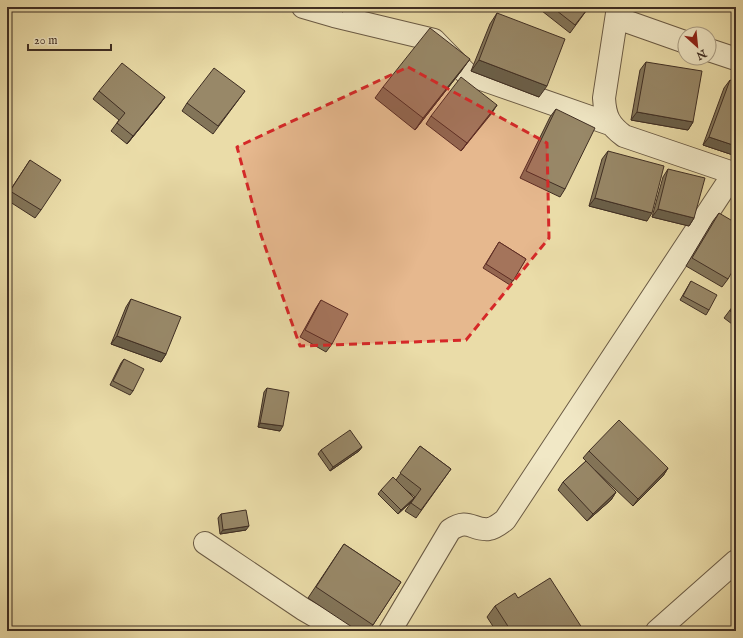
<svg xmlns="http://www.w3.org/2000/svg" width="743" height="638" font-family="'IM FELL English',serif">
  <rect width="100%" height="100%" fill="#eadca8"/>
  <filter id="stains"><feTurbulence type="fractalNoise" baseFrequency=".005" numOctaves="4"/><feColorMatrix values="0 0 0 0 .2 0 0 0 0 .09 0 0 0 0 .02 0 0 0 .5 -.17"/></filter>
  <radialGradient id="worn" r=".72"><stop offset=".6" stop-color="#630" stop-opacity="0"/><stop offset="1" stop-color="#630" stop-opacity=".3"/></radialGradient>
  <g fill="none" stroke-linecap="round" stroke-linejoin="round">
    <g stroke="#6a5a44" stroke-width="24">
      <path id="minor" d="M 303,7 L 334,16 L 434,40 L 467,74 L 610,124
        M 618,7 L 604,98 C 605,116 609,125 624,136 L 736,174
        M 617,18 L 685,42
        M 709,50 L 736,59
        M 205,543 L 303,609 L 341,631
        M 390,631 L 450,530 C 469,517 472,531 489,529 C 495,528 501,523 505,520 L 734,173
        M 657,631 L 736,561"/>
    </g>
    <use href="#minor" stroke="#f1e8c6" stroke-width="22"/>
  </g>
  <path fill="#837559" stroke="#3f2e23" d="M 545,7 L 589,7 L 570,33 L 542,11 Z
    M 497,13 L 539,97 L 471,71 L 490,24 Z
    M 646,62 L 693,122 L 688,130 L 631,120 L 640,70 Z
    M 462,70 L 415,130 L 375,98 L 383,87 Z
    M 730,80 L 736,156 L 703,145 L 724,88 Z
    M 99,91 L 165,97 L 159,105 L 127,144 L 111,131 L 119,120 L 93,99 Z
    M 245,91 L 213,134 L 182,111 L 187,103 Z
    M 497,105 L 461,151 L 426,124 L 431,116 Z
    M 556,109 L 565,189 L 560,197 L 520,178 L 550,117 Z
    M 608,151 L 647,221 L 589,206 L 602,159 Z
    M 30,160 L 41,210 L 35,218 L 7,200 L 7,195 Z
    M 668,169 L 694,218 L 689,226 L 652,217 L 663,177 Z
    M 719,213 L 728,279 L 722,287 L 686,266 L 713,221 Z
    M 499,242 L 526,259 L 510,285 L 483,268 Z
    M 691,281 L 709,310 L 706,315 L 680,300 Z
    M 131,299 L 166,354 L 161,362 L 111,344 L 126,307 Z
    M 321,300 L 332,344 L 326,352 L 300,337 L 316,308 Z
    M 736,302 L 736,327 L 724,318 Z
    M 124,359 L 133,391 L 130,395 L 110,385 L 121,363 Z
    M 267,388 L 280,431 L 258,427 L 264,392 Z
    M 420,446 L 451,469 L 416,518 L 405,511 L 415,497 L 406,490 L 411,502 L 398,514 L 378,494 L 381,490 L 396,480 Z
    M 362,447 L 359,451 L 330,471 L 318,454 L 321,450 Z
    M 589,451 L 668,468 L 663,476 L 633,506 L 595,470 L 616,492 L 611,500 L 587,521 L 558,490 L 563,482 L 586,461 L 583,458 Z
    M 221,514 L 246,530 L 220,534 L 218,518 Z
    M 344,544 L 401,582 L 369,631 L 358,631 L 308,598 Z
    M 518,598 L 584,631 L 496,631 L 487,617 L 495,606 Z"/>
  <path fill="#6a5f49" stroke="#3f2e23" d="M 328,7 L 347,7 L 343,12 Z
    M 470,59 L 462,70 L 415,130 L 423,118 Z
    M 479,60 L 547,86 L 539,97 L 471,71 Z
    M 165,97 L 159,105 L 127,144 L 133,136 Z
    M 497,105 L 492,113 L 461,151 L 467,143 Z
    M 637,112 L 693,122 L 688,130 L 631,120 Z
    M 709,137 L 736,146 L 736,156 L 703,145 Z
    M 595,198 L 652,213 L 647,221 L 589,206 Z
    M 658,209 L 694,218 L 689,226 L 652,217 Z
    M 117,336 L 166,354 L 161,362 L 111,344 Z
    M 260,423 L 283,426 L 280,431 L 258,427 Z
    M 362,447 L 359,451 L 330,471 L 333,467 Z
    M 668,468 L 663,476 L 633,506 L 638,499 Z
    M 616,492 L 611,500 L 587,521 L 593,514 Z
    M 414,498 L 411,502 L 398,514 L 401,510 Z
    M 249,526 L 246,530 L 220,534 L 223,530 Z"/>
  <path fill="#988868" stroke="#3f2e23" d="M 552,7 L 589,7 L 575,25 Z
    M 497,13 L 565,39 L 547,86 L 479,60 Z
    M 430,28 L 470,59 L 423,118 L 383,87 Z
    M 646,62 L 702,71 L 693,122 L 637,112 Z
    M 122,63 L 165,97 L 133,136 L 117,123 L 125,113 L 99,91 Z
    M 214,68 L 245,91 L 218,126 L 187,103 Z
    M 461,77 L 497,105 L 467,143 L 431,116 Z
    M 730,80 L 736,82 L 736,146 L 709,137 Z
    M 556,109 L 595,128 L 565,189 L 526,171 Z
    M 608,151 L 664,166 L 652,213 L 595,198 Z
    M 30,160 L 61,180 L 41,210 L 10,191 Z
    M 668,169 L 705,178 L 694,218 L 658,209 Z
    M 719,213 L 736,223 L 736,265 L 728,279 L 692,258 Z
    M 499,242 L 526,259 L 513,281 L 486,264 Z
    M 691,281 L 717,295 L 709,310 L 683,296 Z
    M 131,299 L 181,317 L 166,354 L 117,336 Z
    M 321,300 L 348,314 L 332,344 L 305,330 Z
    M 736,302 L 736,315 L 730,311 Z
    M 124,359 L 144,369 L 133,391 L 113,381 Z
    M 267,388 L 289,392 L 283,426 L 260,423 Z
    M 619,420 L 668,468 L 638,499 L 589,451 Z
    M 350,430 L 362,447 L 333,467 L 321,450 Z
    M 420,446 L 451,469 L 421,510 L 411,503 L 421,489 L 400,473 Z
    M 586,461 L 616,492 L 593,514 L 563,482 Z
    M 393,477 L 414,498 L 401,510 L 381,490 Z
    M 246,510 L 249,526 L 223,530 L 221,514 Z
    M 344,544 L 401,582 L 373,625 L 316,587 Z
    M 550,578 L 584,631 L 511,631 L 495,606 L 515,593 L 518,598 Z"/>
  <path fill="#d62828" fill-opacity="0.2" stroke="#d62828" stroke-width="3" stroke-dasharray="8 5" stroke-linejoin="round" d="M 408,67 L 547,143 L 549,238 L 466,340 L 300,346 L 261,235 L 237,147 Z"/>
  <rect width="743" height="638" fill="none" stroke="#eadca8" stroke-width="24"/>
  <rect x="8" y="8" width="727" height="622" fill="none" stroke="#3f2e23" stroke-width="2"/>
  <rect x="12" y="12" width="719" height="614" fill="none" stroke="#3f2e23"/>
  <g transform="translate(697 46) rotate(153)"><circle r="19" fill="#f1e8c6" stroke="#aa9e85"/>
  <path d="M0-3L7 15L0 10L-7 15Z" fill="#8f2418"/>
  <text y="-6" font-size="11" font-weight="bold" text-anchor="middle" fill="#3f2e23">N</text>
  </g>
  <path d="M28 44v6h83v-6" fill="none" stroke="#3f2e23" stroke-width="2"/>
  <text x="34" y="44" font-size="12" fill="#3f2e23" stroke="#f1e8c6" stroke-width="3" paint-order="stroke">20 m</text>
  <rect width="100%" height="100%" filter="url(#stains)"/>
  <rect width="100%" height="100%" fill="url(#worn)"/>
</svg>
